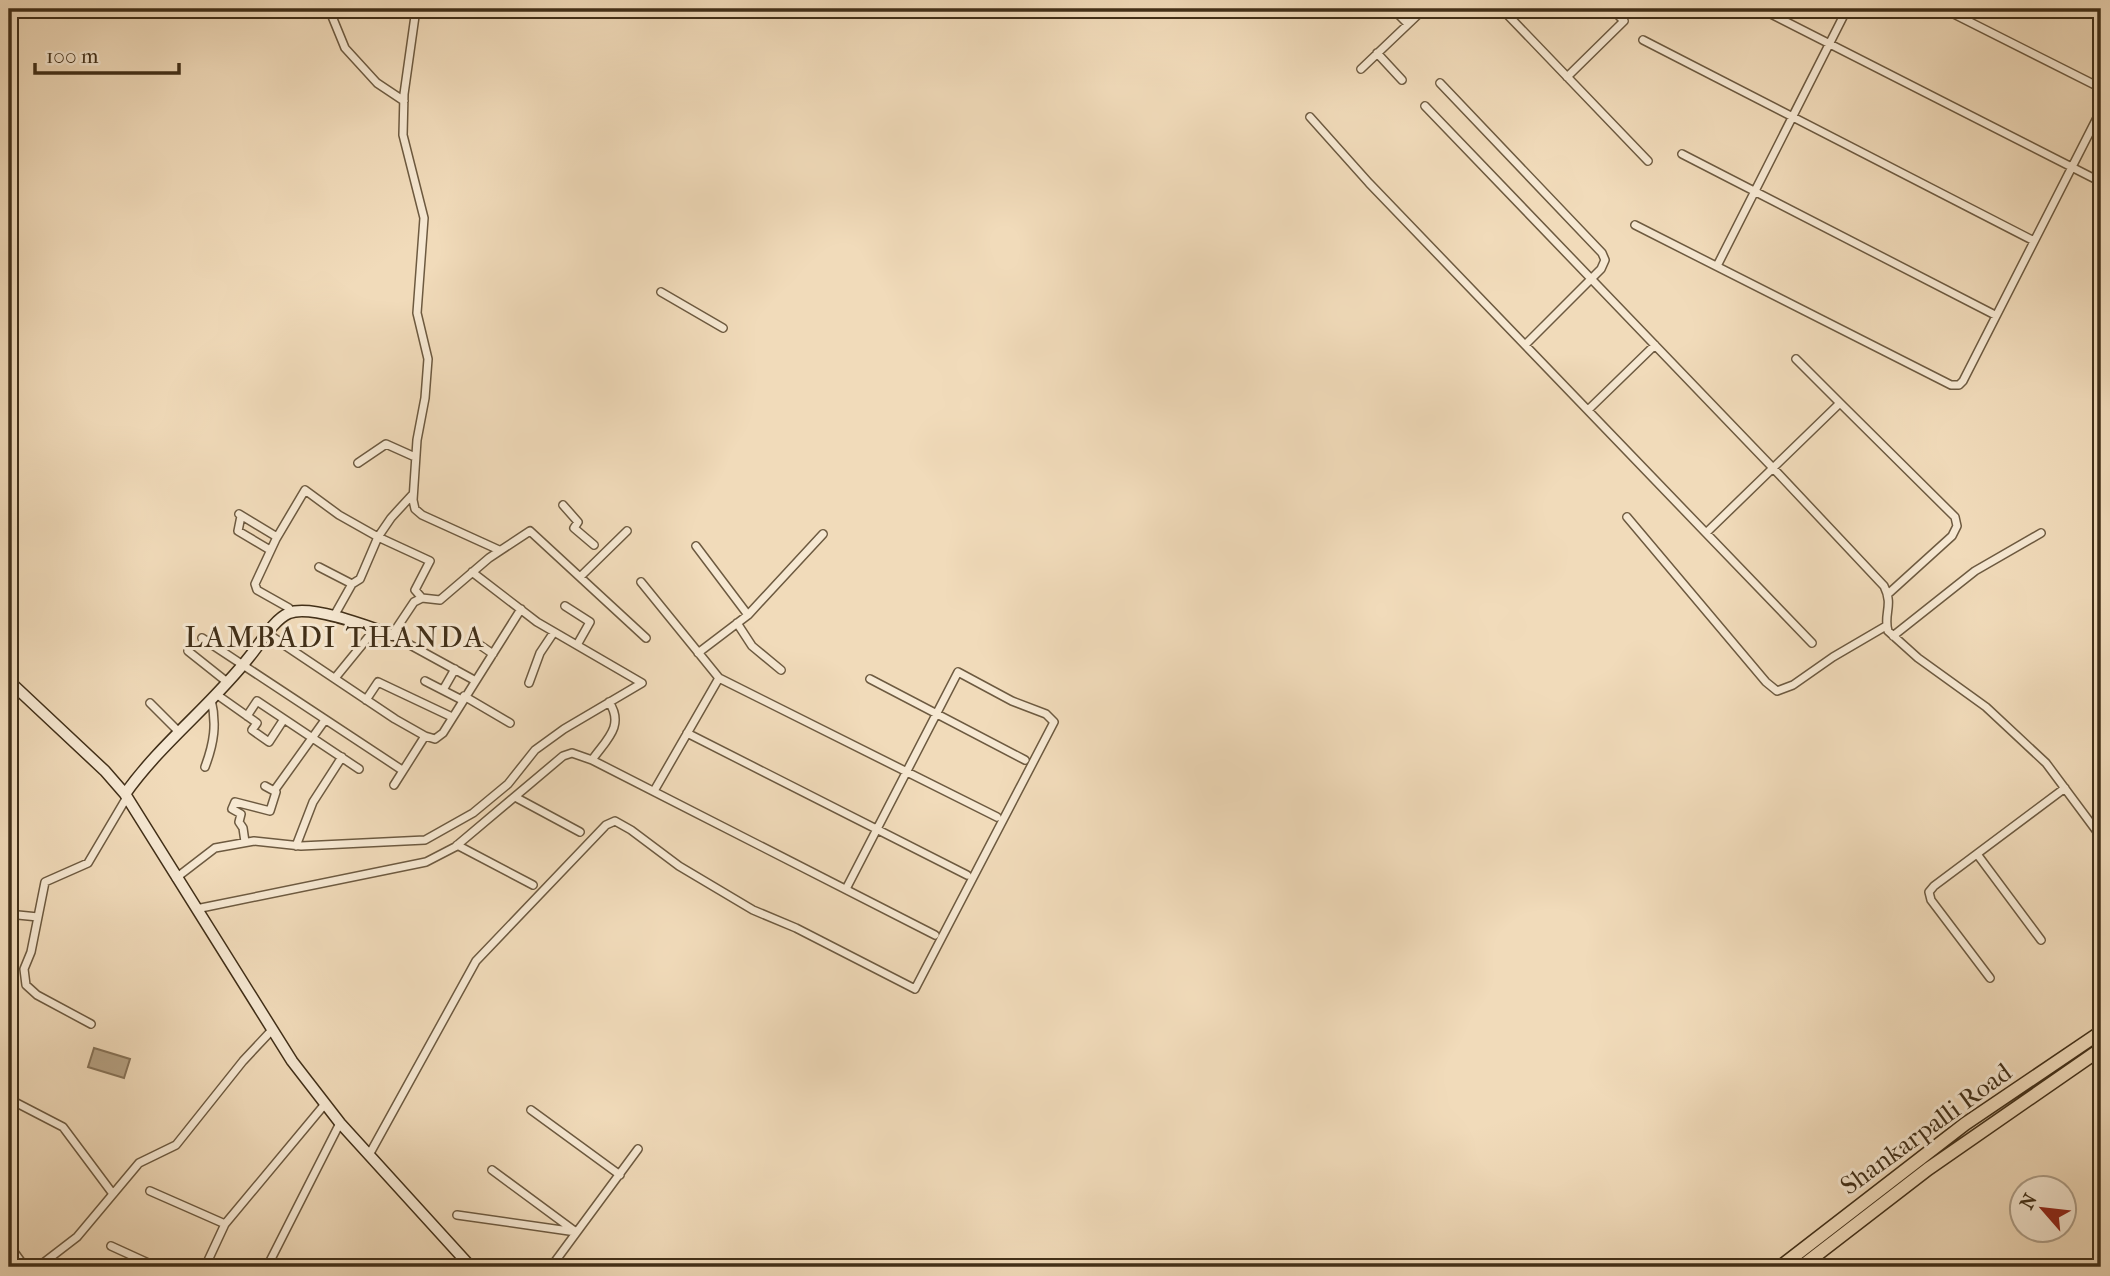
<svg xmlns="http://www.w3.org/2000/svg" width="2110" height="1276" font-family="'IM FELL French Canon',serif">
  <rect width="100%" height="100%" fill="#f1dbba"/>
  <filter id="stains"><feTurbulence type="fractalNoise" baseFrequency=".00286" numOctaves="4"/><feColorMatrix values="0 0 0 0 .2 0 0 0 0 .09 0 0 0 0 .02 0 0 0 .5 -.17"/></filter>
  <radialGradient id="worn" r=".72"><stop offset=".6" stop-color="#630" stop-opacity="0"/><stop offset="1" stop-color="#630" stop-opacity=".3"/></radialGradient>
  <path fill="#b5a183" stroke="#877358" stroke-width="2" d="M 94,1048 L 130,1059 L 124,1078 L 88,1067 Z"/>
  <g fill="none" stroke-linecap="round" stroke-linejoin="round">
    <g stroke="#6d5a40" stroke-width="10">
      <path id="street" d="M 329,9 L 345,48 L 377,83 L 404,101
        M 416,9 L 404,94 L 403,135 L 424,218 L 417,313 L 428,359 L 425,398 L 417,440 L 413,500 L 415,509 L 422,515 L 499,550
        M 1393,9 L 1408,24
        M 1502,9 L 1648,161
        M 1761,9 L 2101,182
        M 1944,9 L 2101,88
        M 1643,40 L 2034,241
        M 1377,53 L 1402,80
        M 1361,69 L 1424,9
        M 1567,77 L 1624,21 L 1612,9
        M 1440,83 L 1602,253 L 1605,260 L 1601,269 L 1525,345
        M 1425,106 L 1773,468 L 1840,403 L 1955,517 L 1957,526 L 1952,536 L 1888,594
        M 1310,117 L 1369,183 L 1706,533 L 1773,468 L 1884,586 C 1894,606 1883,614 1888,631 L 1918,658 L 1986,707 L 2046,763 L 2101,837
        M 1682,154 L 1995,315
        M 1635,225 L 1951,385 L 1959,385 L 1963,381 L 2101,110
        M 1717,266 L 1847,9
        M 661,292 L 723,328
        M 1796,359 L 1840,403
        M 1588,410 L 1655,345
        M 358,463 L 386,444 L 415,457
        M 563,505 L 578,522 L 574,528 L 594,545
        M 239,514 L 277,537
        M 241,516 L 238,531 L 270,550
        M 1627,517 L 1766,682 L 1777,691 L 1793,685 L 1833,657 L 1886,626
        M 1706,533 L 1812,643
        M 696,546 L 748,615
        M 319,567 L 352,584 L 360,579 L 378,537 L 430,561 L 415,590 L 422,598
        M 580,577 L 627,531
        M 641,582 L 719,678
        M 565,606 L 590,622 L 577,645
        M 290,612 L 289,608 L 257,590 L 255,584 L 276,539 L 305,490 L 339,515 L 378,537 L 391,518 L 412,495
        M 334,616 L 352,584
        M 737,623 L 752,646 L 781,670
        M 268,634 L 395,719 L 425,736 L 435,739 L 443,733 L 521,609
        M 1893,636 L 1975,571 L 2041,533
        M 202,638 L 402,770
        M 477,643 L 493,654
        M 188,651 L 227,682
        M 698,653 L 748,615 L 823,534
        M 335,678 L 375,629
        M 870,679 L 1025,760
        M 474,680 L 392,635 L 414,602 L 422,598 L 440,600 L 489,558 L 530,531 L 646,638
        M 425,681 L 462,700
        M 529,683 L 540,653 L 554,632
        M 443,690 L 455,669
        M 216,694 L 257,723 L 252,730 L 269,742 L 284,719
        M 464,696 L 510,723
        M 366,700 L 378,682 L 452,717
        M 150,703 L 179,732
        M 247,716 L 257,701 L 359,769
        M 687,733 L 967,875
        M 592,760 C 606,740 625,726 609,702
        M 205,767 C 214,743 217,724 211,699
        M 394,785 L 425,736
        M 274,791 L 325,720
        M 654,791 L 719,678 L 997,817
        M 515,797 L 580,832
        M 245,842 L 243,828 L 239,822 L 241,814 L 232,809 L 235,802 L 270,811 L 276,792 L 265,786
        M 457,845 L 533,885
        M 296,846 L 313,802 L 342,757
        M 1977,854 L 2041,940
        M 176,878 L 215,848 L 254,841 L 301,846 L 425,840 L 473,813 L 508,784 L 535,750 L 564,729 L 642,683 L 537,622 L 472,572
        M 196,909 L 426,862 L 455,847 L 563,756 L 572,753 L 592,760 L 935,935
        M 18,915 L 38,917
        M 1990,978 L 1931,900 L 1929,892 L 1934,886 L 2065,788
        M 91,1024 L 37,995 L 26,985 L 24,969 L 31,952 L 45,882 L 88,863 L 127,797
        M 9,1099 L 63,1127 L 113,1194
        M 531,1110 L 620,1175
        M 369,1155 L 476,961 L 606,825 L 615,821 L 631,830 L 679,866 L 753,910 L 796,928 L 915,989 L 1054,722 L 1046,714 L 1012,701 L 958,672 L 846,889
        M 492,1170 L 576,1232
        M 150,1191 L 225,1224
        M 457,1215 L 576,1232
        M 9,1245 L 25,1267
        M 111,1246 L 157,1267
        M 38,1267 L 77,1237 L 139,1163 L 176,1145 L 243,1061 L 272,1030
        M 205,1267 L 225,1224 L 325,1104
        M 267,1267 L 340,1123
        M 551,1267 L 638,1149"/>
    </g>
    <g stroke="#412f18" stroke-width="13">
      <path id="secondary" d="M 9,681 L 105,771 L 125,794 L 292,1061 L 340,1123 L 471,1267
        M 125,794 C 161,743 212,705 250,656 C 261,643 273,620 289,613 C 311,604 370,627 392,635"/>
    </g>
    <g stroke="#412f18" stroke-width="15">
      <path id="primary" d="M 1780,1267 L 1965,1124 L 2101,1032
        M 1801,1267 L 1928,1169 L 2101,1049"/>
    </g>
    <use href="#street" stroke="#f6e8d2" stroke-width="7"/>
    <use href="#secondary" stroke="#f6e8d2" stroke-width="10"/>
    <use href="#primary" stroke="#f1dbba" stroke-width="12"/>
  </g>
  <g text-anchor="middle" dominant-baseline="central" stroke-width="6" stroke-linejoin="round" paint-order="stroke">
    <g font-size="26" fill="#412f18" stroke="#f6e8d2">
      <text transform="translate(1926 1129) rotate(-36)">Shankarpalli Road</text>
    </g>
    <g font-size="30" letter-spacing="2" fill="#412f18" stroke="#f6e8d2">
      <text x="335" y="637">LAMBADI THANDA</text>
    </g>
  </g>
  <rect width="2110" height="1276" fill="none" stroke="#f1dbba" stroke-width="35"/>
  <rect x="10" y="10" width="2089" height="1255" fill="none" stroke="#412f18" stroke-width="3.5"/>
  <rect x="18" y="18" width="2075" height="1241" fill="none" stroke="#412f18" stroke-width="2"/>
  <g transform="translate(2043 1209) rotate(298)"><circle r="33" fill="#f6e8d2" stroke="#ae9e88" stroke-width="2"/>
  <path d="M0-5L12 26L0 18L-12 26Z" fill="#8f2418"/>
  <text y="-10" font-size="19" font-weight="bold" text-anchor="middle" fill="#412f18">N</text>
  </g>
  <path d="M35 63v10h144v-10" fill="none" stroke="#412f18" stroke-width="3.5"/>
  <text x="46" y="63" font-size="21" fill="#412f18" stroke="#f6e8d2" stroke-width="5" paint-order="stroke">100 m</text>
  <rect width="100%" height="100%" filter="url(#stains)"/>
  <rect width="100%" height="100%" fill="url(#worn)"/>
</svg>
